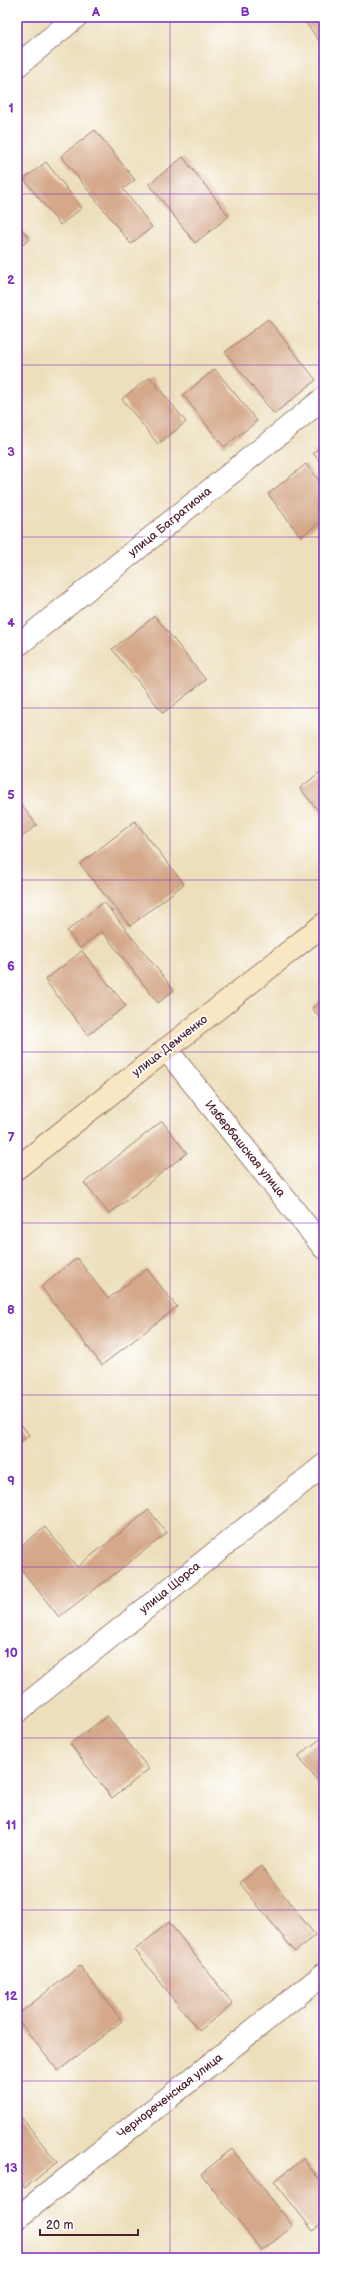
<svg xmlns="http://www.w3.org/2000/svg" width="341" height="2275" font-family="'Balsamiq Sans',sans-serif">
  <rect width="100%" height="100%" fill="#fff"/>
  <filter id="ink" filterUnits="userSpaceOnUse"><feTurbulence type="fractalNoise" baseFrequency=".025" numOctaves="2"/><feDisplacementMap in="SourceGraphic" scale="8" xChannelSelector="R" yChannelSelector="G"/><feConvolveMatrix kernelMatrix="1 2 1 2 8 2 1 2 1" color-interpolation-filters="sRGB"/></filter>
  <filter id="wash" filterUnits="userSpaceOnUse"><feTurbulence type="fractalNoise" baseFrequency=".012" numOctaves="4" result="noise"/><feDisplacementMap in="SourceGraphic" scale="16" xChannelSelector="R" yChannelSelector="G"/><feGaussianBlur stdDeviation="0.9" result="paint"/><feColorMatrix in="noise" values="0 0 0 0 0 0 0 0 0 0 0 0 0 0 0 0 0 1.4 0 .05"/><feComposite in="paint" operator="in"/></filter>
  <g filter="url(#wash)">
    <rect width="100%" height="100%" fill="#eddfbc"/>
    <g id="blocks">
      <path fill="#d4a889" d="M 303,17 L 324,17 L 324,47 L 302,18 Z
        M 95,130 L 135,180 L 123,189 L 152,227 L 131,244 L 61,156 Z
        M 183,157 L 229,216 L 195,243 L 149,184 Z
        M 46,162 L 82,208 L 60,225 L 24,179 Z
        M 17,223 L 30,239 L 17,249 Z
        M 324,296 L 324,308 L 318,301 Z
        M 268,319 L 316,380 L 274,414 L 225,352 Z
        M 215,369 L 257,421 L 224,447 L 183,395 Z
        M 150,377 L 186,422 L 158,444 L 122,399 Z
        M 324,444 L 324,467 L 313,453 Z
        M 306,464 L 324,487 L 324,519 L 301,537 L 268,494 Z
        M 155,616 L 206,680 L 163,713 L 112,649 Z
        M 324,769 L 324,818 L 300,788 Z
        M 17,800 L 37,825 L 17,841 Z
        M 135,821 L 184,884 L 130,926 L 80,864 Z
        M 104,902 L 174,990 L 158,1003 L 102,931 L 80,948 L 67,931 Z
        M 82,951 L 126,1006 L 88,1035 L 45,980 Z
        M 324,998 L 324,1023 L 312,1008 Z
        M 162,1121 L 187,1153 L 109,1214 L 84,1183 Z
        M 77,1258 L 108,1299 L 147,1269 L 177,1307 L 102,1365 L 41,1287 Z
        M 17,1419 L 29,1435 L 17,1445 Z
        M 149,1510 L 167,1533 L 59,1617 L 17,1564 L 17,1549 L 45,1527 L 77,1567 Z
        M 107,1716 L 149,1769 L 112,1798 L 70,1744 Z
        M 323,1737 L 324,1738 L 324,1789 L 298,1756 Z
        M 261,1866 L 315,1935 L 295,1952 L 240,1883 Z
        M 169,1922 L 233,2004 L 199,2031 L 135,1950 Z
        M 80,1966 L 122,2021 L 58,2071 L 17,2019 L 17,2015 Z
        M 17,2112 L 57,2162 L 25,2188 L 17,2178 Z
        M 232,2149 L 293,2226 L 262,2251 L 201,2174 Z
        M 303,2159 L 324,2185 L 324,2222 L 313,2231 L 274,2181 Z"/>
    </g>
  </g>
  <g filter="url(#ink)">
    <use href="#blocks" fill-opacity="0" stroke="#9c7f74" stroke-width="1"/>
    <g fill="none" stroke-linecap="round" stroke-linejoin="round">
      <g stroke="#9c7f74" stroke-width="24">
        <path id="street" d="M 17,66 L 76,17
          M 17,646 L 324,398
          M 166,1049 L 324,1248
          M 17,1712 L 324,1465
          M 17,2218 L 324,1974"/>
      </g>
      <g stroke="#9c7f74" stroke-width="24">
        <path id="secondary" d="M 17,1168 L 324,924"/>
      </g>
      <use href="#street" stroke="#fff" stroke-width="22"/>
      <use href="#secondary" stroke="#f9e7c3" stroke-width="22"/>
    </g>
  </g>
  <path fill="none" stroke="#7b2cbf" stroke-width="1" stroke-opacity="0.55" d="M 170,17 L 170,2258M 17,194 L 324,194M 17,365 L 324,365M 17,537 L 324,537M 17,708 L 324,708M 17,880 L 324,880M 17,1052 L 324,1052M 17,1223 L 324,1223M 17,1395 L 324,1395M 17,1567 L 324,1567M 17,1738 L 324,1738M 17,1910 L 324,1910M 17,2081 L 324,2081"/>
  <g text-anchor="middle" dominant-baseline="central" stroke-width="3.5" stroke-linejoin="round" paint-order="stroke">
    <g font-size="12" fill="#4a1f2b" stroke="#fff">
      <text transform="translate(170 522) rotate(-39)">улица Багратиона</text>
      <text transform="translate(170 1046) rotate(-38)">улица Демченко</text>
      <text transform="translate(245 1149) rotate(51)">Избербашская улица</text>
      <text transform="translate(170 1588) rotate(-39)">улица Щорса</text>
      <text transform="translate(170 2096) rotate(-38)">Чернореченская улица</text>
    </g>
  </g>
  <rect width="341" height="2275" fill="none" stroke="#fff" stroke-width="44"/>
  <path d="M40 2229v6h98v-6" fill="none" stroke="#4a1f2b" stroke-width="2"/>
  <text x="46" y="2229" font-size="12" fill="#4a1f2b" stroke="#ffffff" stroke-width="3" paint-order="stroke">20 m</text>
  <rect x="22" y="22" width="297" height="2231" fill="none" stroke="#7b2cbf" stroke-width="1.5"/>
  <g font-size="13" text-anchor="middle" font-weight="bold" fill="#7b2cbf">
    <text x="96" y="16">A</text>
    <text x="245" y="16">B</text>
    <text x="11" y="112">1</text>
    <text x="11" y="284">2</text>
    <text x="11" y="456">3</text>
    <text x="11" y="627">4</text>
    <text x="11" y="799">5</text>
    <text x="11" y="970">6</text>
    <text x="11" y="1142">7</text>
    <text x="11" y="1314">8</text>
    <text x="11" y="1485">9</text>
    <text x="11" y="1657">10</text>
    <text x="11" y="1829">11</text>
    <text x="11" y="2000">12</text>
    <text x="11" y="2172">13</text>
  </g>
</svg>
